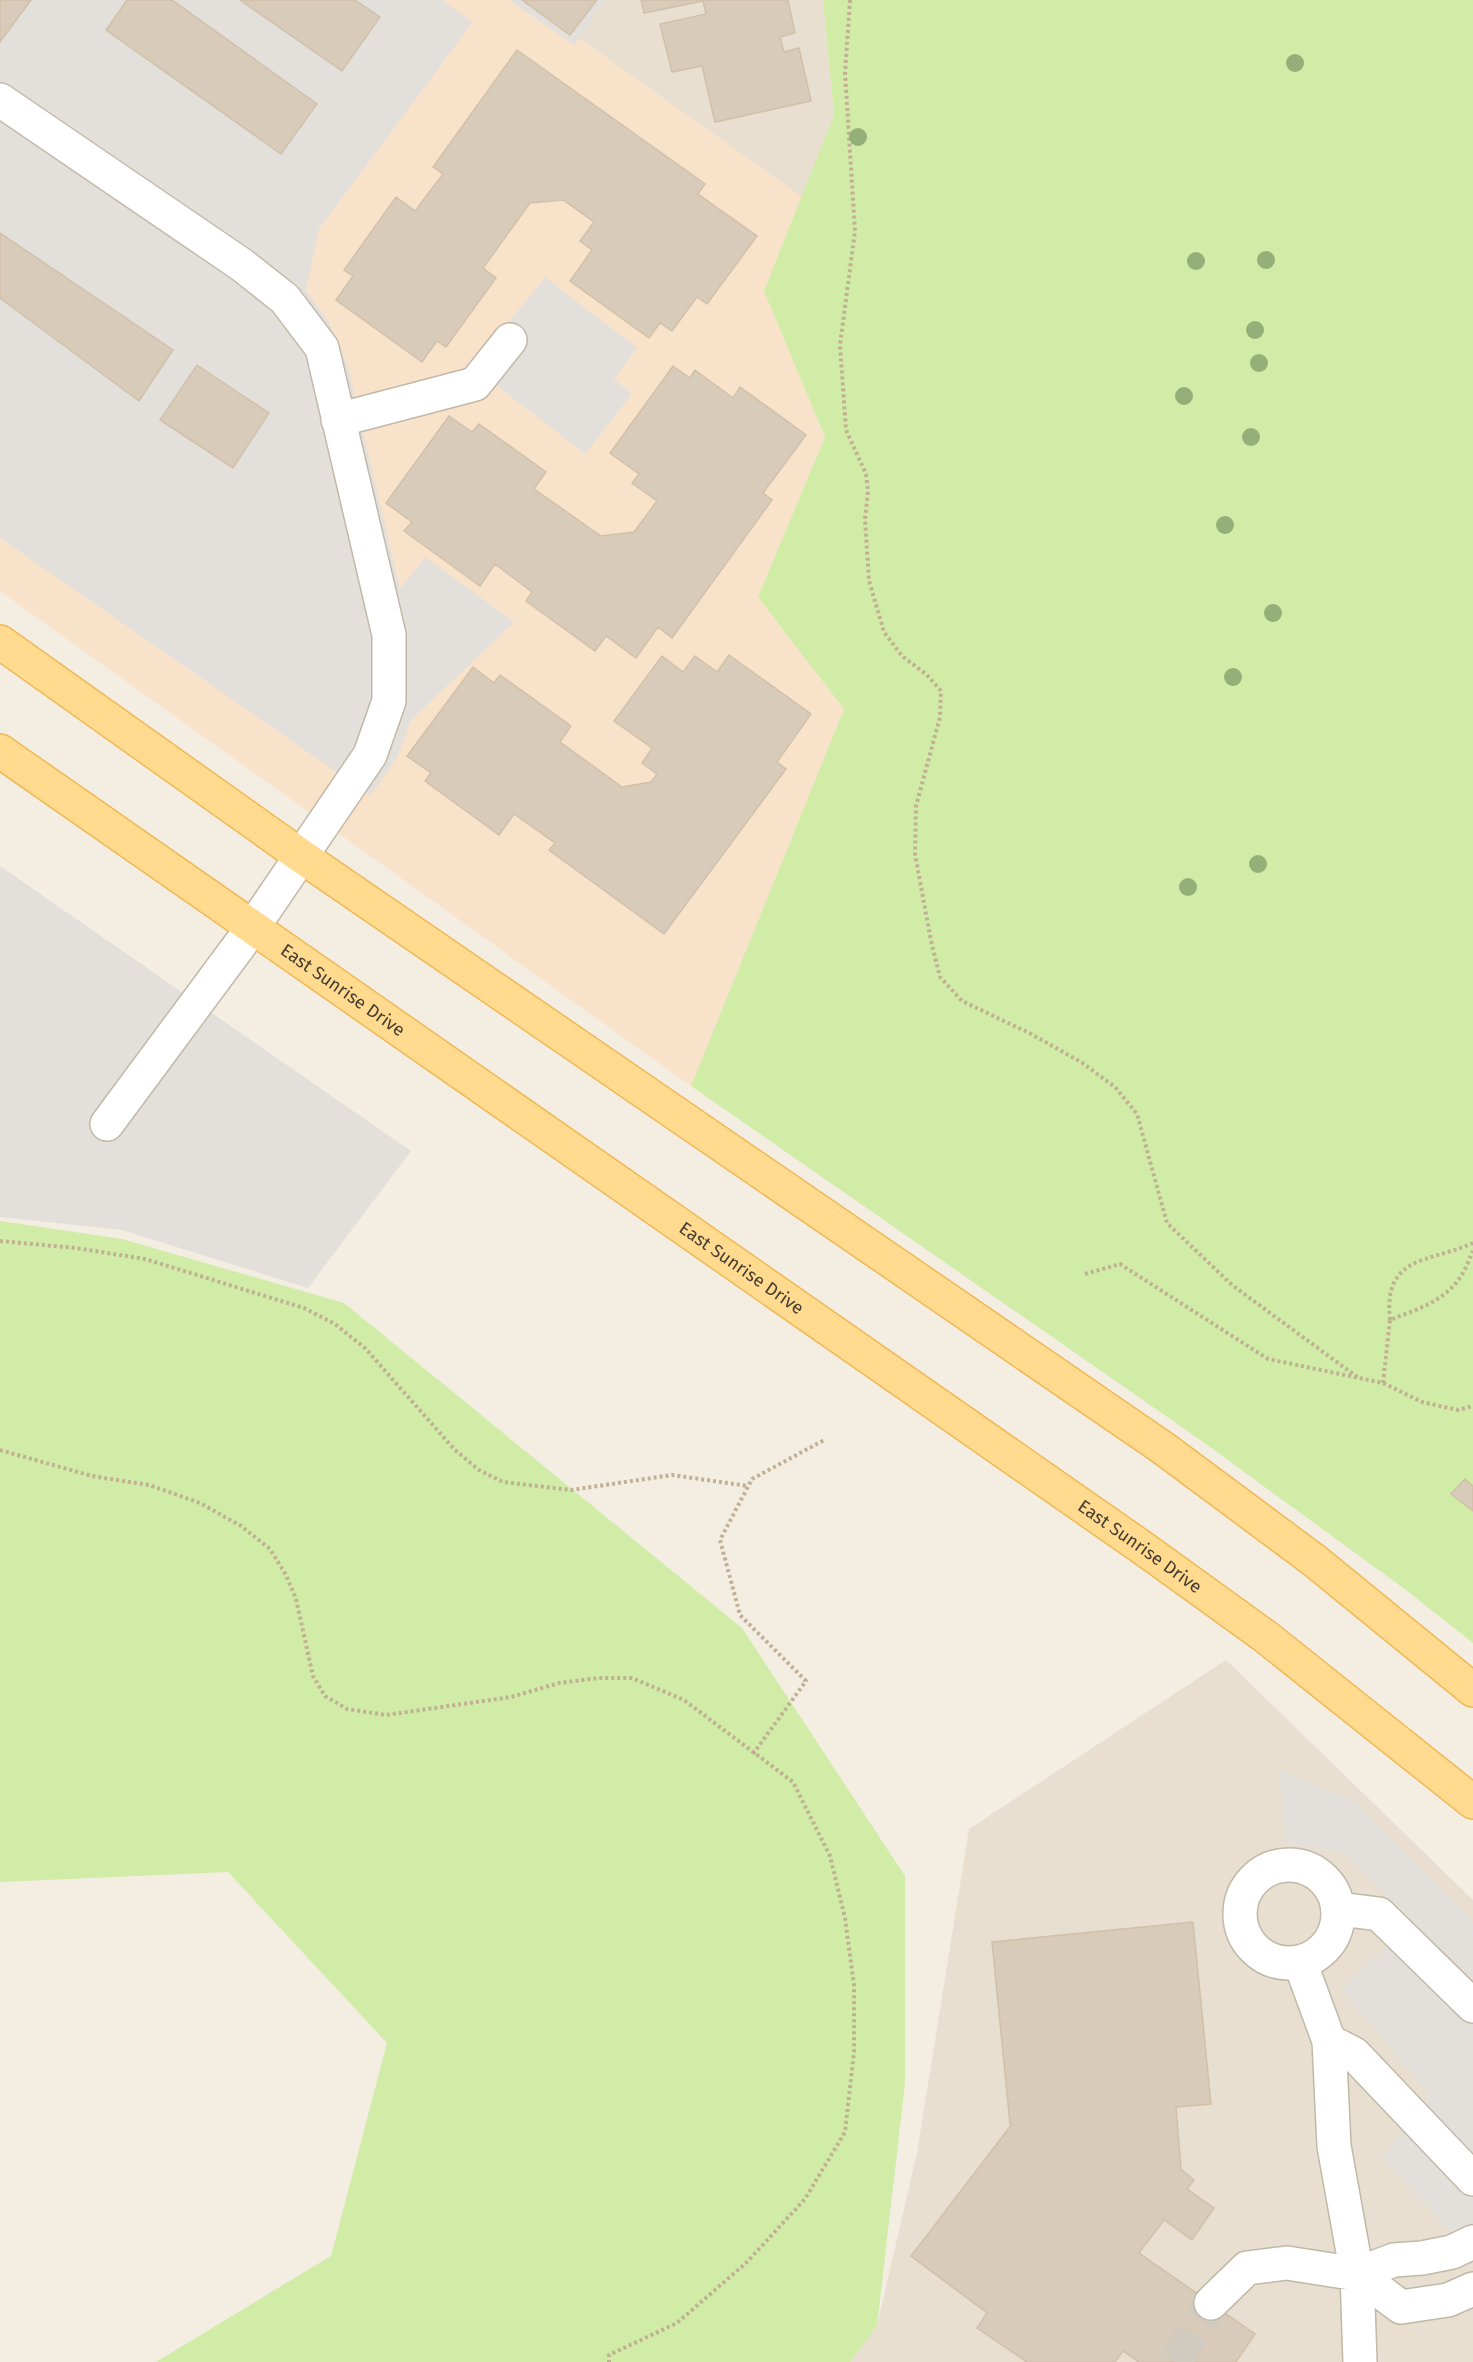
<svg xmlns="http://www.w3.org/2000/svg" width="1473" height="2362" font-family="'Fira Sans',sans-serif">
  <rect width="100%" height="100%" fill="#f3ede2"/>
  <path fill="#e8dfd0" d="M 525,0 L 823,0 L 834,115 L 802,197 Z
    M 1226,1660 L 1473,1900 L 1473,2362 L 850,2362 L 877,2326 L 917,2153 L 969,1829 Z"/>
  <path fill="#f8e3ca" d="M 0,0 L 525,0 L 802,197 L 764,291 L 825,437 L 758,597 L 844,709 L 691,1086 L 0,591 Z"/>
  <path fill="#d0eca6" d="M 823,0 L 1473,0 L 1473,1643 L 1406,1590 L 1199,1439 L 691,1086 L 844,709 L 758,597 L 825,437 L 764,291 L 834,115 Z
    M 0,1221 L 122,1239 L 344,1303 L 742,1628 L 905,1876 L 905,2083 L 877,2326 L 850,2362 L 156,2362 L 331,2256 L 387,2043 L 228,1872 L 0,1882 Z"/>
  <path fill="#e3e0dc" d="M 0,0 L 445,0 L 444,2 L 473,22 L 319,229 L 306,290 L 329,322 L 348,367 L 400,589 L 425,557 L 514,622 L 411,720 L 398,755 L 371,796 L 0,538 Z
    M 509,0 L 606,0 L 574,45 Z
    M 545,277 L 637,348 L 614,379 L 632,394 L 585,454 L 473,367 Z
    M 0,866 L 411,1151 L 308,1288 L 122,1230 L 0,1217 Z
    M 1278,1770 L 1352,1800 L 1473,1922 L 1473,2224 L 1450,2232 L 1382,2157 L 1430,2095 L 1341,1989 L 1412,1922 L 1346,1854 L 1286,1842 Z"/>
  <path fill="#d9cbba" stroke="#d1c0a9" stroke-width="1.5" d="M 0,0 L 31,0 L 0,42 Z
    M 127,0 L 172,0 L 317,104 L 281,154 L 106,30 Z
    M 240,0 L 355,0 L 380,17 L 342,71 Z
    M 522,0 L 597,0 L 570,35 Z
    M 641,0 L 788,0 L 795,33 L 780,37 L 784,52 L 799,48 L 811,101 L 715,122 L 702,66 L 672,72 L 660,24 L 706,14 L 703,1 L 644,13 Z
    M 517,50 L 705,184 L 698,194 L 757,236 L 707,304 L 697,297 L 672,331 L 660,323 L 649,338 L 570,281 L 592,250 L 580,241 L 594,222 L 563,200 L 530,203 L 483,268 L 496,278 L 446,347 L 437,341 L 422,362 L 336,300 L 353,276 L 344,270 L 396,197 L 415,211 L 443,174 L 433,167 Z
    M 0,233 L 173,350 L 139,401 L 0,298 Z
    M 197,365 L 269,413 L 233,468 L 160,420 Z
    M 673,366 L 690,378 L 695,370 L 733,398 L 740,387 L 806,435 L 763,493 L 772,500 L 672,638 L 658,627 L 636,658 L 606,636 L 595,651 L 526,601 L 532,592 L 495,564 L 480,586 L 404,531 L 412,522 L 386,503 L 449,416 L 472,432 L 479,424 L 546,472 L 534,489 L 601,536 L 634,532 L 657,501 L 632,483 L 639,474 L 610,453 Z
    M 729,655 L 811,714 L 777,762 L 786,769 L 664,934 L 549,850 L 555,843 L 514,814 L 499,835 L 425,781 L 431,773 L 407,756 L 473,667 L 494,683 L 500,675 L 571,726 L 560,742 L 622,787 L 651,782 L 657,774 L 642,763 L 652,748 L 614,721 L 662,656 L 683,672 L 695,656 L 717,672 Z
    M 1465,1479 L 1473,1486 L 1473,1511 L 1451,1494 Z
    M 1193,1922 L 1211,2104 L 1176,2107 L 1181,2169 L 1194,2180 L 1187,2189 L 1214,2208 L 1192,2240 L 1164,2220 L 1139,2253 L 1255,2334 L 1236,2362 L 1139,2362 L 1123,2351 L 1115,2362 L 1027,2362 L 977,2328 L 987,2313 L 911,2256 L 1012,2124 L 1010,2124 L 992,1942 Z"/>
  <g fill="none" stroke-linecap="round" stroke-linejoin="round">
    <path stroke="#d0cabf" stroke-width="33" stroke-dasharray="33 16" stroke-linecap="butt" d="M 1175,2362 L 1211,2303"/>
    <g stroke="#c2b8a7" stroke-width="36">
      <path id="minor" d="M 0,100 L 242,265 L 285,299 L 322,348 L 389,635 L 389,701 L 370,755 L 253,927 L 107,1124
        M 338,420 L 475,384 L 510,340
        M1240 1914a49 49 0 1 1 98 0a49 49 0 1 1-98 0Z
        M 1339,1909 L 1379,1914 L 1473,2006
        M 1300,1962 L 1329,2041 L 1334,2146 L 1357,2274 L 1360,2362
        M 1329,2041 L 1354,2054 L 1473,2179
        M 1357,2274 L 1394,2260 L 1422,2258 L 1452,2252 L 1473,2242
        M 1211,2303 L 1247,2268 L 1287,2263 L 1357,2274 L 1401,2307 L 1448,2300 L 1473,2289"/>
    </g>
    <g stroke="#efb955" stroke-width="36">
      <g id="major">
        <path d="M 0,642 L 301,856 L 1163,1448 L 1315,1561 L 1473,1690"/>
        <path id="s1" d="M 0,751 L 1147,1551 L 1266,1637 L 1473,1802"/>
      </g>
    </g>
    <path stroke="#c2b094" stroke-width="4" stroke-dasharray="3 3" stroke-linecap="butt" d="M 850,0 L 845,73 L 855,231 L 840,345 L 846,430 L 866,474 L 868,491 L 865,519 L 869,581 L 884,632 L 902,656 L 927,675 L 941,691 L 940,717 L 916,806 L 915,854 L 931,941 L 940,977 L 962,1001 L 1031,1034 L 1081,1062 L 1115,1087 L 1137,1114 L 1167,1223 L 1232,1285 L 1360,1379
      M 0,1241 L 76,1248 L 145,1259 L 304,1308 L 335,1324 L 365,1348 L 455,1450 L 479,1470 L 503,1482 L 571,1490 L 672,1475 L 748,1486
      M 1085,1274 L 1120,1264 L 1268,1359 L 1383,1383 L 1422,1402 L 1458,1410 L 1473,1406
      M 1390,1320 C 1383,1255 1428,1263 1473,1243
      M 1383,1383 L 1390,1320 C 1415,1310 1446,1301 1461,1276 C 1466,1269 1469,1259 1473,1251
      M 0,1450 L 92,1476 L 149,1485 L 200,1503 L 241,1526 L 270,1549 L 286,1575 L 296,1599 L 313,1676 L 325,1696 L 347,1709 L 386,1715 L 511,1697 L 559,1683 L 599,1678 L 632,1678 L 684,1700 L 793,1782 L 830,1856 L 845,1918 L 854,1985 L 854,2052 L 845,2132 L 805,2199 L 746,2263 L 677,2323 L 609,2355 L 609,2362
      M 753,1754 L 806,1681 L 740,1615 L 720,1540 L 752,1479 L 826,1439"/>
    <use href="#minor" stroke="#fff" stroke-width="33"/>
    <use href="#major" stroke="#ffda8f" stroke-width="33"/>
  </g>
  <g fill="#94af78">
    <circle cx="1295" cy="63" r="9"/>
    <circle cx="858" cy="137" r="9"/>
    <circle cx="1266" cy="260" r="9"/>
    <circle cx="1196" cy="261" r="9"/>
    <circle cx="1255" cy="330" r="9"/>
    <circle cx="1259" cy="363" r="9"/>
    <circle cx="1184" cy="396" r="9"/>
    <circle cx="1251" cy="437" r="9"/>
    <circle cx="1225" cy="525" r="9"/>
    <circle cx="1273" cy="613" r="9"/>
    <circle cx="1233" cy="677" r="9"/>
    <circle cx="1258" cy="864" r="9"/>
    <circle cx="1188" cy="887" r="9"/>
  </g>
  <g text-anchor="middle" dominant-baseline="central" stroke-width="6" stroke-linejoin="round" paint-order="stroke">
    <g font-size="18" fill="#453d32" stroke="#fff">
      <text stroke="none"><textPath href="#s1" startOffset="418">East Sunrise Drive</textPath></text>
      <text stroke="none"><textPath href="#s1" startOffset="904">East Sunrise Drive</textPath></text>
      <text stroke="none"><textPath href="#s1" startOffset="1390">East Sunrise Drive</textPath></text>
    </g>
  </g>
</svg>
